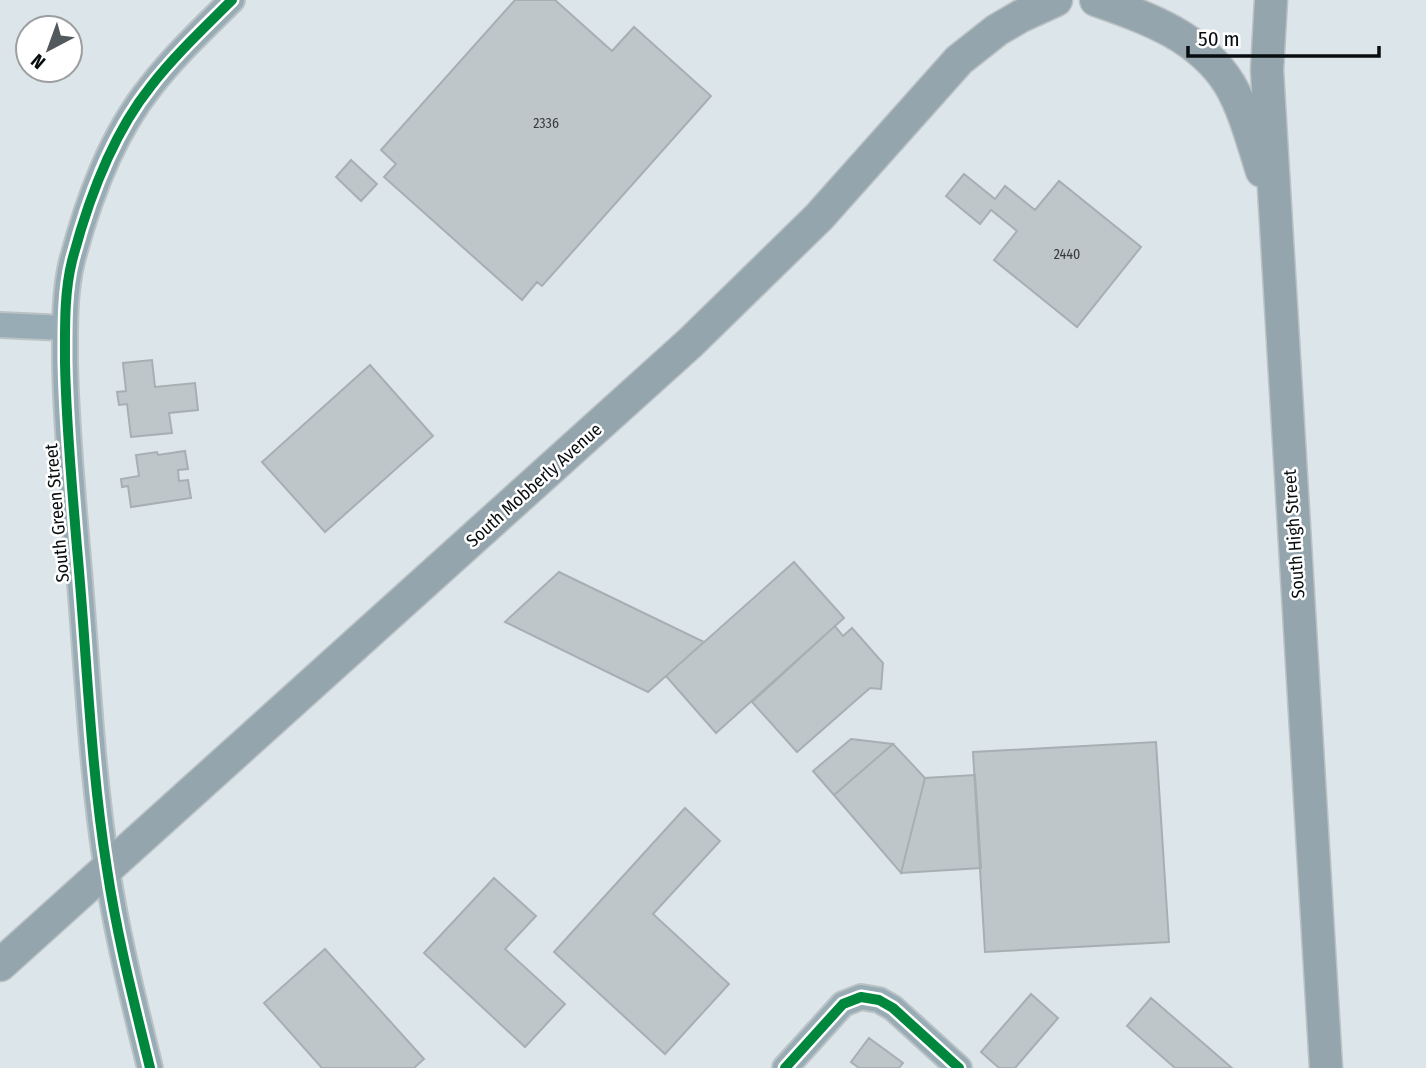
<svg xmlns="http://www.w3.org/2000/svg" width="1426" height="1068" font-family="'Fira Sans Condensed',sans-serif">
  <rect width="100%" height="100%" fill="#dce5e9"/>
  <path fill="#bfc6c9" stroke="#a7afb2" stroke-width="2" d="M 515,0 L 555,0 L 612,51 L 634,27 L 711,96 L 542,286 L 537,282 L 522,300 L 384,177 L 396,164 L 381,150 Z
    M 351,160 L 377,184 L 361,201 L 336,177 Z
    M 964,174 L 995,199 L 1005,186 L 1035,210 L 1059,181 L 1141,247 L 1077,327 L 994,260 L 1017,231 L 991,210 L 980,224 L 946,196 Z
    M 152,360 L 155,387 L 195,383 L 198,410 L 169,413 L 172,433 L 131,437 L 127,404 L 119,405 L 117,392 L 126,391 L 123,363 Z
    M 370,365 L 433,436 L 325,532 L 262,462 Z
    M 185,451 L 188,469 L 178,470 L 179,481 L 188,480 L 191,498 L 131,507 L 128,486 L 122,487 L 121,479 L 139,476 L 136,455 L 157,452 L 158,455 Z
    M 794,562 L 844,618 L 716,733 L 666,676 Z
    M 559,572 L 704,642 L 648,692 L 505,622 Z
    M 835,626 L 843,636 L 852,628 L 883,663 L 881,689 L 870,688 L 797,752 L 752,702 Z
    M 851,739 L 893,744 L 834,795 L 813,771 Z
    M 1156,742 L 1169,942 L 985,952 L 973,752 Z
    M 893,744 L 925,778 L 901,873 L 834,795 Z
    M 975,775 L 981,868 L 901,873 L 925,778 Z
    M 685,808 L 720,841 L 653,914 L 729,984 L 665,1054 L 554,952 Z
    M 494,878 L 536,916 L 505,949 L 565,1004 L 525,1047 L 424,953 Z
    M 325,949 L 424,1059 L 414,1068 L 322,1068 L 264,1003 Z
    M 1031,994 L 1058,1018 L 1015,1068 L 999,1068 L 981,1052 Z
    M 1151,998 L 1232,1068 L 1175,1068 L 1127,1026 Z
    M 869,1038 L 903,1063 L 899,1068 L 859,1068 L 851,1062 Z"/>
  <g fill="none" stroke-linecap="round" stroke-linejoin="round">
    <g stroke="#bbc2c5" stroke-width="28">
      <path id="minor" d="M 0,325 L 65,328
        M 150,1068 C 134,1002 117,936 107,869 C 90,763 87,655 77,548 C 72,486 66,424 65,362 C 65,329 64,293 72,261 C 88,200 111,136 151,86 C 175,55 204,28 232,0
        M 785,1068 L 843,1004 L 861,997 L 879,1000 L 893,1008 L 959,1068"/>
    </g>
    <g stroke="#bbc2c5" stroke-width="35">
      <path id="major" d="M 1096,0 C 1147,18 1200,36 1230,85 C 1245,111 1253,143 1262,171
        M 1271,0 L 1267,70 L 1326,1068
        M 0,965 L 690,343 L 819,217 L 959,60 L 997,30 L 1021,16 L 1056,0"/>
    </g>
    <use href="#minor" stroke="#97acb4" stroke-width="24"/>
    <use href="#major" stroke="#95a5ad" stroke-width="32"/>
    <g stroke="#fff" stroke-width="15">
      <path id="cycleway" d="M 150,1068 C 134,1002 117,936 107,869 C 90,763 87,655 77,548 C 72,486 66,424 65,362 C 65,329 64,293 72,261 C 88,200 111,136 151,86 C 175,55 204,28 232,0
        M 785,1068 L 843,1004 L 861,997 L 879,1000 L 893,1008 L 959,1068"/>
    </g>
    <use href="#cycleway" stroke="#00873e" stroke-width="10"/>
  </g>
  <g text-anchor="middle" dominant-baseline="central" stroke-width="5" stroke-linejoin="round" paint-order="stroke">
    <g font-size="14" fill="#363b3e">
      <text x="546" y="123">2336</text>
      <text x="1067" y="254">2440</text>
    </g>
    <g font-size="18" fill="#080d10" stroke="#fff">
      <text transform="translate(534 485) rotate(-42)">South Mobberly Avenue</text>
      <text transform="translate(57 513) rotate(-95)">South Green Street</text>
      <text transform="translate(1294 534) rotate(-94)">South High Street</text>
    </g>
  </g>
  <g transform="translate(49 49) rotate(221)"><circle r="33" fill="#ffffff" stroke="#9c9e9f" stroke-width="2"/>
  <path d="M0-5L12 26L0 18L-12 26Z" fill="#52595c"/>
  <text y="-10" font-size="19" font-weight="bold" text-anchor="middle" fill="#080d10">N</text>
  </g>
  <path d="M1188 46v10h191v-10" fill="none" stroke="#080d10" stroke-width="3.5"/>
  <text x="1198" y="46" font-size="21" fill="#080d10" stroke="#ffffff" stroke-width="5" paint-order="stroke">50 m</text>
</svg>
